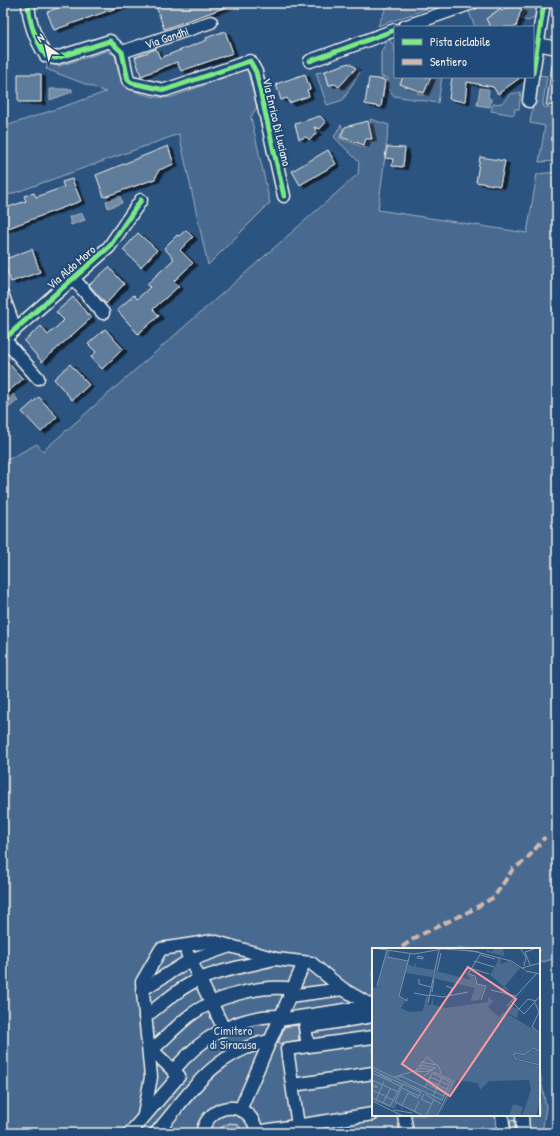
<svg xmlns="http://www.w3.org/2000/svg" width="560" height="1136" font-family="'Patrick Hand',sans-serif">
  <defs>
    <filter id="shadow"><feDropShadow dx="4.5" dy="2.5" stdDeviation="0" flood-color="#0009"/></filter>
  </defs>
  <rect width="100%" height="100%" fill="#2c5481"/>
  <filter id="ink" filterUnits="userSpaceOnUse"><feTurbulence type="fractalNoise" baseFrequency=".025" numOctaves="2"/><feDisplacementMap in="SourceGraphic" scale="8" xChannelSelector="R" yChannelSelector="G"/><feConvolveMatrix kernelMatrix="1 2 1 2 8 2 1 2 1" color-interpolation-filters="sRGB"/></filter>
  <g filter="url(#ink)">
    <path fill="#496b90" stroke="#9eaebc" d="M 388,3 L 418,3 L 420,6 L 428,3 L 443,3 L 378,26 Z
      M 486,3 L 513,3 L 508,6 L 506,4 L 486,19 L 491,27 L 475,27 L 469,12 L 471,8 Z
      M 519,3 L 539,3 L 536,17 L 528,21 L 521,19 L 524,10 Z
      M 388,39 C 399,46 395,65 395,77 L 403,77 L 418,91 L 417,93 L 423,95 L 431,77 L 442,77 L 438,103 L 394,96 L 388,88 L 388,78 L 381,77 L 381,52 Z
      M 107,51 L 115,55 C 117,63 117,72 121,79 C 131,94 155,99 172,97 L 247,69 L 257,107 L 251,117 L 270,203 L 208,265 L 179,134 L 3,197 L 3,127 L 106,92 L 46,69 L 48,64 L 59,66 Z
      M 356,68 L 360,72 L 343,100 L 327,105 L 316,73 L 325,71 L 329,85 L 335,84 Z
      M 538,75 L 547,76 L 543,103 L 544,107 L 557,109 L 557,161 L 539,162 L 545,126 L 530,123 Z
      M 521,92 L 519,109 L 515,109 L 514,115 L 491,111 L 493,104 L 502,103 L 510,94 Z
      M 370,119 L 389,125 L 378,210 L 527,233 L 537,174 L 557,172 L 557,958 L 539,963 L 539,949 L 373,949 L 373,1115 L 516,1115 L 519,1133 L 3,1133 L 3,462 L 37,444 L 43,451 L 358,174 L 359,162 L 334,137 L 341,125 L 343,129 L 339,138 L 366,148 L 368,142 L 375,141 Z
      M 539,1068 L 546,1107 L 542,1133 L 527,1133 L 525,1115 L 539,1115 Z"/>
    <path fill="#738ca6" stroke="#a7b4c0" d="M 480,88 L 489,89 L 488,97 L 491,99 L 490,107 L 477,105 Z
      M 50,89 L 72,89 L 72,92 L 50,100 Z
      M 120,196 L 122,203 L 108,208 L 106,201 Z
      M 82,213 L 85,220 L 71,225 L 69,217 Z
      M 13,394 L 18,400 L 6,410 L 3,407 L 3,402 Z"/>
    <path fill="#5e7b9a" stroke="#f4f1e8" filter="url(#shadow)" d="M 70,3 L 128,3 L 128,4 L 54,30 L 47,12 Z
      M 155,3 L 168,3 L 168,6 L 178,3 L 235,4 L 164,29 Z
      M 513,3 L 516,3 L 522,11 L 520,13 L 516,27 L 491,27 L 486,19 L 500,9 L 502,11 Z
      M 225,31 L 233,53 L 181,71 L 177,62 L 141,76 L 135,57 L 156,49 L 160,58 L 207,40 L 206,38 Z
      M 349,63 L 356,68 L 339,87 L 335,84 L 329,85 L 325,71 Z
      M 552,65 L 557,65 L 557,106 L 546,105 Z
      M 18,74 L 41,74 L 41,102 L 18,102 Z
      M 305,74 L 310,89 L 307,90 L 309,96 L 289,103 L 287,98 L 281,100 L 276,84 Z
      M 403,77 L 431,77 L 424,93 L 400,84 Z
      M 452,77 L 521,77 L 498,94 L 493,87 L 467,82 L 465,102 L 449,99 Z
      M 369,78 L 385,80 L 381,107 L 365,104 Z
      M 320,116 L 326,122 L 320,129 L 314,127 L 317,132 L 310,140 L 306,137 L 299,139 L 295,124 Z
      M 368,121 L 372,139 L 366,139 L 364,145 L 341,137 L 345,127 Z
      M 168,146 L 174,164 L 159,170 L 155,179 L 104,197 L 96,175 Z
      M 387,147 L 405,148 L 403,167 L 392,166 L 393,159 L 385,158 Z
      M 328,150 L 336,164 L 300,185 L 292,171 Z
      M 480,157 L 505,161 L 500,186 L 476,182 Z
      M 72,179 L 81,201 L 3,230 L 3,209 L 26,201 L 24,196 L 34,193 L 36,197 L 64,187 L 62,182 Z
      M 186,230 L 193,237 L 180,250 L 193,263 L 174,281 L 179,286 L 153,309 L 159,316 L 138,334 L 117,310 L 134,295 L 137,299 L 150,287 L 147,284 L 174,259 L 164,248 L 177,235 L 179,236 Z
      M 138,233 L 157,250 L 141,267 L 123,250 Z
      M 32,249 L 40,272 L 11,282 L 3,260 Z
      M 109,267 L 124,284 L 106,304 L 89,285 Z
      M 73,297 L 91,318 L 42,362 L 24,341 L 41,326 L 48,335 L 64,320 L 56,312 Z
      M 105,329 L 123,349 L 102,369 L 91,357 L 96,352 L 88,344 Z
      M 3,357 L 23,379 L 3,396 Z
      M 70,364 L 89,385 L 72,400 L 54,379 Z
      M 39,397 L 57,417 L 41,432 L 22,412 Z
      M 298,1025 L 299,1040 L 278,1044 L 284,1027 Z
      M 515,1120 L 515,1133 L 511,1133 L 510,1121 Z
      M 230,1123 L 238,1125 L 246,1133 L 211,1133 Z"/>
    <g fill="none" stroke-linecap="round" stroke-linejoin="round">
      <g stroke="#f4f1e8" stroke-width="15">
        <g id="minor">
          <path d="M 28,3 C 29,23 35,39 46,56 L 56,58 L 110,41 L 122,52 L 128,80 L 132,83 L 165,90 L 250,61 L 256,72 L 284,196"/>
          <path d="M 404,27 L 472,3"/>
          <path d="M 537,44 L 557,48"/>
          <path id="s1" d="M 122,52 L 211,22"/>
          <path d="M 310,61 L 395,30"/>
          <path d="M 533,73 L 544,3"/>
          <path d="M 529,101 L 532,77"/>
          <path d="M 73,278 L 103,313"/>
          <path d="M 3,296 L 15,329"/>
          <path d="M 4,339 L 38,378"/>
          <path d="M 3,340 L 109,247 L 141,200"/>
          <path d="M 187,953 L 224,1029"/>
          <path d="M 142,990 L 190,960 L 230,946"/>
          <path d="M 289,996 L 343,989"/>
          <path d="M 145,1017 C 162,1004 180,987 200,979 C 224,969 250,965 275,959"/>
          <path d="M 279,1020 L 372,1006"/>
          <path d="M 308,1046 L 305,1027 L 373,1016"/>
          <path d="M 149,1051 L 152,1050 C 164,1039 176,1027 188,1017 C 213,997 261,984 293,989"/>
          <path d="M 173,1071 C 200,1038 237,1015 281,1016"/>
          <path d="M 293,1085 L 373,1073"/>
          <path d="M 240,1110 L 304,963"/>
          <path d="M 144,1115 L 151,1077 L 142,982 L 161,949 L 213,941 L 276,959 L 311,963 L 343,989 L 372,1006"/>
          <path d="M 404,1115 L 407,1133"/>
          <path d="M 502,1115 L 504,1133"/>
          <path d="M 522,1115 L 523,1133"/>
          <path d="M 257,1132 L 373,1114"/>
          <path d="M 130,1133 L 179,1076 L 152,1050"/>
          <path d="M 156,1133 C 190,1093 214,1051 270,1041"/>
          <path d="M 202,1133 C 209,1100 252,1099 257,1133"/>
          <path d="M 299,1133 L 287,1049 L 373,1037"/>
        </g>
      </g>
      <use href="#minor" stroke="#1f4a7a" stroke-width="12"/>
      <path stroke="#d1b7ad" stroke-width="4" stroke-dasharray="8 4" stroke-linecap="butt" d="M 402,947 L 418,936 L 470,911 L 494,897 L 513,869 L 526,860 L 545,837"/>
      <g stroke="#1f4a7a" stroke-width="8">
        <path id="cycleway" d="M 28,3 C 29,23 35,39 46,56 L 56,58 L 110,41 L 122,52 L 128,80 L 132,83 L 165,90 L 250,61 L 256,72 L 284,196
          M 310,61 L 395,30
          M 533,73 L 544,3
          M 3,340 L 109,247 L 141,200"/>
      </g>
      <use href="#cycleway" stroke="#7ce984" stroke-width="5"/>
    </g>
  </g>
  <g text-anchor="middle" dominant-baseline="central" stroke-width="4" stroke-linejoin="round" paint-order="stroke">
    <g font-size="12" fill="#f4f1e8" stroke="#1f4a7a">
      <text stroke="none"><textPath href="#s1" startOffset="47">Via Gandhi</textPath></text>
      <text transform="translate(277 122) rotate(77)">Via Enrico Di Luciano</text>
      <text transform="translate(71 267) rotate(-41)">Via Aldo Moro</text>
    </g>
    <g font-size="12" fill="#dadddb" stroke="#1f4a7a">
      <text x="233" y="1030">Cimitero<tspan x="233" dy="14">di Siracusa</tspan></text>
    </g>
  </g>
  <g transform="translate(372 948)">
    <rect width="168" height="168" fill="#2c5481"/>
    <path d="M 124,0 L 131,0 L 132,8 L 115,4 L 115,1 L 119,4 ZM 15,3 L 18,3 L 17,8 L 14,9 L 36,14 L 27,48 L 33,53 L 29,60 L 37,64 L 51,63 L 54,49 L 57,50 L 55,56 L 59,57 L 61,48 L 61,57 L 74,60 L 116,54 L 116,50 L 118,49 L 118,52 L 122,52 L 116,59 L 127,69 L 132,64 L 168,85 L 168,102 L 162,99 L 152,107 L 144,104 L 140,108 L 142,112 L 168,118 L 168,154 L 164,168 L 150,168 L 159,142 L 157,132 L 117,133 L 108,142 L 106,135 L 85,132 L 67,168 L 77,140 L 64,168 L 50,168 L 30,158 L 30,163 L 29,158 L 25,156 L 22,161 L 0,152 L 0,40 L 5,39 ZM 125,10 L 128,10 L 129,16 L 137,13 L 148,20 L 133,38 L 139,44 L 132,41 L 132,43 L 138,46 L 127,43 L 132,39 L 118,27 L 126,13 ZM 43,14 L 44,19 L 62,22 L 60,29 L 34,25 L 36,16 L 42,19 ZM 64,23 L 99,32 L 96,27 L 102,29 L 104,36 L 113,39 L 107,52 L 98,53 L 103,40 L 61,30 ZM 138,56 L 138,61 L 141,58 L 142,61 L 144,59 L 147,62 L 145,70 L 133,64 ZM 163,101 L 168,104 L 168,116 L 143,110 L 142,106 L 152,108 ZM 141,156 L 151,159 L 148,168 L 137,168 Z" fill="#496b90"/>
    <path fill="none" stroke="#7c93aa" stroke-width="1" d="M 1,0 L 42,6 L 70,1 L 101,3 L 139,13 L 153,22M 148,0 L 154,9 L 152,18M 91,2 L 107,4M 109,7 L 123,11M 46,8 L 51,9 L 51,11 L 45,10 ZM 15,9 L 36,13M 102,13 L 122,19M 158,17 L 153,4 L 165,0M 98,20 L 117,26M 150,20 L 168,15M 65,23 L 69,5M 154,23 L 168,26M 47,31 L 47,36 L 59,39M 5,38 L 15,2M 74,38 L 80,40 L 78,48M 119,42 L 144,48M 60,44 L 62,31M 42,45 L 58,48M 58,47 L 71,49 L 96,44M 35,50 L 35,53 L 27,48 L 38,6M 109,52 L 114,38 L 105,36 L 103,28 L 96,26 L 109,5M 139,53 L 152,66 L 168,48M 56,55 L 67,2M 163,55 L 167,64 L 160,79 L 168,85M 135,58 L 165,25M 147,61 L 156,51 L 164,53M 168,103 L 162,100 L 152,107 L 144,105 L 141,107 L 143,111 L 168,117M 49,114 L 64,117M 48,117 L 64,120M 0,119 L 70,152 L 79,132 L 62,124 L 62,126M 49,120 L 61,122M 0,122 L 30,136 L 18,158 L 0,150M 44,122 L 55,109 L 67,119 L 69,126M 42,124 L 59,123M 0,125 L 28,138M 7,126 L 20,133M 52,128 L 63,120M 22,129 L 49,121 L 48,117M 58,129 L 77,137M 25,130 L 29,128 L 72,148M 52,130 L 76,142M 0,132 L 26,144M 0,136 L 6,139 L 0,139M 54,136 L 73,145M 53,139 L 60,125 L 78,134M 30,140 L 47,148M 0,142 L 21,152M 52,146 L 49,151 L 60,156M 53,146 L 69,156M 61,148 L 70,129M 4,152 L 12,133M 0,153 L 31,168M 11,155 L 18,141M 30,157 L 36,145 L 46,150 L 49,144 L 31,136 L 23,154 L 52,168M 22,162 L 40,165M 42,164 L 47,153M 54,168 L 62,151M 65,168 L 82,132"/>
    <path fill="#ff9aa2" fill-opacity="0.15" stroke="#ff9aa2" stroke-width="2" d="M 96,19 L 144,51 L 78,148 L 30,116 Z"/>
    <rect width="168" height="168" fill="none" stroke="#f4f1e8" stroke-width="2"/>
  </g>
  <rect width="560" height="1136" fill="none" stroke="#1f4a7a" stroke-width="16"/>
  <rect x="8" y="8" width="544" height="1120" fill="none" stroke="#f4f1e8" stroke-width="1.5" filter="url(#ink)"/>
  <rect x="394" y="26" width="140" height="52" fill="#1f4a7a" stroke="#748da6"/>
  <rect x="402" y="39" width="20" height="6" fill="#7ce984" stroke="#748da6"/>
  <text x="430" y="46" font-size="12" fill="#f4f1e8">Pista ciclabile</text>
  <rect x="402" y="59" width="20" height="6" fill="#d1b7ad" stroke="#748da6"/>
  <text x="430" y="66" font-size="12" fill="#f4f1e8">Sentiero</text>
  <g transform="translate(46 46) rotate(326)" stroke="#1f4a7a" stroke-width="3" paint-order="stroke">
  <path d="M0-3L7 15L0 10L-7 15Z" fill="#f4f1e8"/>
  <text y="-6" font-size="11" font-weight="bold" text-anchor="middle" fill="#f4f1e8">N</text>
  </g>
</svg>
